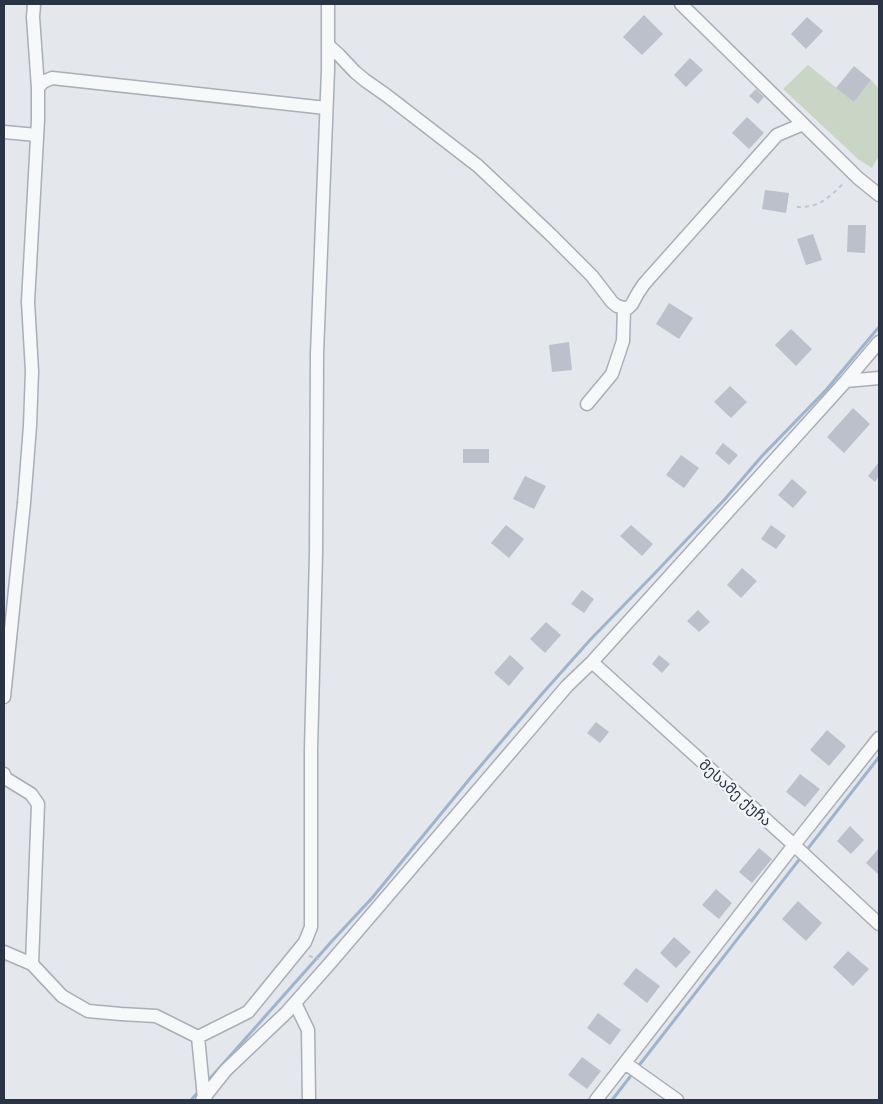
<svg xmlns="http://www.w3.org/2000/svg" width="883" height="1104" font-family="'Noto Sans','Noto Sans Georgian',sans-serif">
  <rect width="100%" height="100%" fill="#e4e7ec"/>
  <path fill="#c9d6c5" d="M 808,65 L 854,102 L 871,80 L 879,89 L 879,156 L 872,168 L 858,159 L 783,89 Z"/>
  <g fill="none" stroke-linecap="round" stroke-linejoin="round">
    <path stroke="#9fb4cc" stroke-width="3" d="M 806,851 L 879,757
      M 637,1068 L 802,856
      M 206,1083 L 332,941 L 372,898 L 472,776 L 541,695 L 590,640 L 657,571 L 725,499 L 762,456 L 826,390 L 879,327
      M 191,1100 L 199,1091
      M 612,1100 L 633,1073"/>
  </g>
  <path fill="#bbc0ca" d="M 644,15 L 663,34 L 642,55 L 623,37 Z
    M 807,17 L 823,31 L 806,49 L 791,34 Z
    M 690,58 L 703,70 L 686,87 L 674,75 Z
    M 854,66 L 871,80 L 854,102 L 836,88 Z
    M 756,89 L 764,97 L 758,104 L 749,96 Z
    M 747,117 L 764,133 L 749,149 L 732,133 Z
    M 765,190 L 789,193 L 786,213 L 762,209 Z
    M 848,225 L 866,225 L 865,253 L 847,252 Z
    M 813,234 L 822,260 L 806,265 L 797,239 Z
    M 669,303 L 693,318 L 679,339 L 656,324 Z
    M 791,329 L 812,349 L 796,366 L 775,345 Z
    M 569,342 L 572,370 L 552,372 L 549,345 Z
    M 730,386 L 747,402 L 731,418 L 714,402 Z
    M 853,408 L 870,424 L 844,453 L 827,437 Z
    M 723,443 L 738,455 L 729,465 L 715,453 Z
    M 463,449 L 489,449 L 489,463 L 463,463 Z
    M 681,455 L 699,468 L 684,488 L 666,475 Z
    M 879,462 L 879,476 L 875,482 L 868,476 Z
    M 525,476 L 546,486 L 534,509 L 513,499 Z
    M 792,479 L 807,492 L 793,508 L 778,495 Z
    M 506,525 L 524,539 L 509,558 L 491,543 Z
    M 631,525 L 653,544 L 642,556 L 620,536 Z
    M 771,525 L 786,536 L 776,549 L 761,539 Z
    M 742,568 L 757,581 L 741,598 L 727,585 Z
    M 582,590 L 594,599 L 584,613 L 571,604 Z
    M 698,610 L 710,622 L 699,632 L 687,621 Z
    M 546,622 L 561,635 L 545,653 L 530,639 Z
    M 510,655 L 524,668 L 509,686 L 494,673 Z
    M 659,655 L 670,664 L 662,673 L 652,664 Z
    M 596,722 L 609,732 L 600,743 L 587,733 Z
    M 827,730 L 846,746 L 829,766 L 810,750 Z
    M 800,774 L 820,789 L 805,807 L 786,792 Z
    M 850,826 L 864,840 L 851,854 L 837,841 Z
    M 759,848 L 772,859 L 752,883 L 739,872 Z
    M 879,848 L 879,875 L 866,863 Z
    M 716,889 L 732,903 L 719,919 L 702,905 Z
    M 798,901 L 822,923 L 806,941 L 782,919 Z
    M 674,937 L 691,952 L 676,968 L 660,953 Z
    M 848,951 L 869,969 L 853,986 L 833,967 Z
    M 636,968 L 660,986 L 647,1003 L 623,984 Z
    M 598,1013 L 621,1030 L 610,1045 L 587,1028 Z
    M 582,1057 L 601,1071 L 587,1089 L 568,1075 Z"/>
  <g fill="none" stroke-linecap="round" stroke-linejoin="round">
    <g stroke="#a9aeb7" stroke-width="15">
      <path id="minor" d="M 34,4 L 33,17 L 38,88
        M 681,4 L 858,178 L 879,195
        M 328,45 L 339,55 L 355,72 L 366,81 L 386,95 L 478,166 L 551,235 L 592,276 L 612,302 L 617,306 L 624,308 L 628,308 L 632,304 L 638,293 L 644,284 L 777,135 L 803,124
        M 4,132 L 37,135
        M 846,381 L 879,378
        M 587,404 L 612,374 L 623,341 L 624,308
        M 592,662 L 794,845 L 879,924
        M 4,697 L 24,503 L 30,426 L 32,371 L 28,302 L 38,120 L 38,88 L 43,82 L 52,78 L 326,108
        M 4,774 L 5,778 L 31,794 L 38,804 L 32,964 L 62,996 L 88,1011 L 121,1014 L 156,1016 L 198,1037 L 204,1098 L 206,1100
        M 4,952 L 32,964
        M 295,1003 L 308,1030 L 309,1100
        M 198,1037 L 248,1012 L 305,942 L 311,927 L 311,750 L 316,554 L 317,354 L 328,70 L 328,4
        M 625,1063 L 677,1100
        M 202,1100 L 226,1070 L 286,1013 L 331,962 L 567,686 L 592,662 L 846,381 L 879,342
        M 596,1100 L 794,845 L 879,738"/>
    </g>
    <path stroke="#c2c5cb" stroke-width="2" stroke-dasharray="4 4" stroke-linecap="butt" d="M 797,207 C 801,207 806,207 810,206 C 824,204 835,191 845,182
      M 309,956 L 319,959"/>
    <use href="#minor" stroke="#f7f8fa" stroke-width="12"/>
  </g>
  <g text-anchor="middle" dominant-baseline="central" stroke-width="4.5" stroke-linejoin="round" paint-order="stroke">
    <g font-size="15" fill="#2b3445" stroke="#f4f6f9">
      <text transform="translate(736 792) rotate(42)">მესამე ქუჩა</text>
    </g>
  </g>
  <rect width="883" height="1104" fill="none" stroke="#2b3445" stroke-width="10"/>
</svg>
